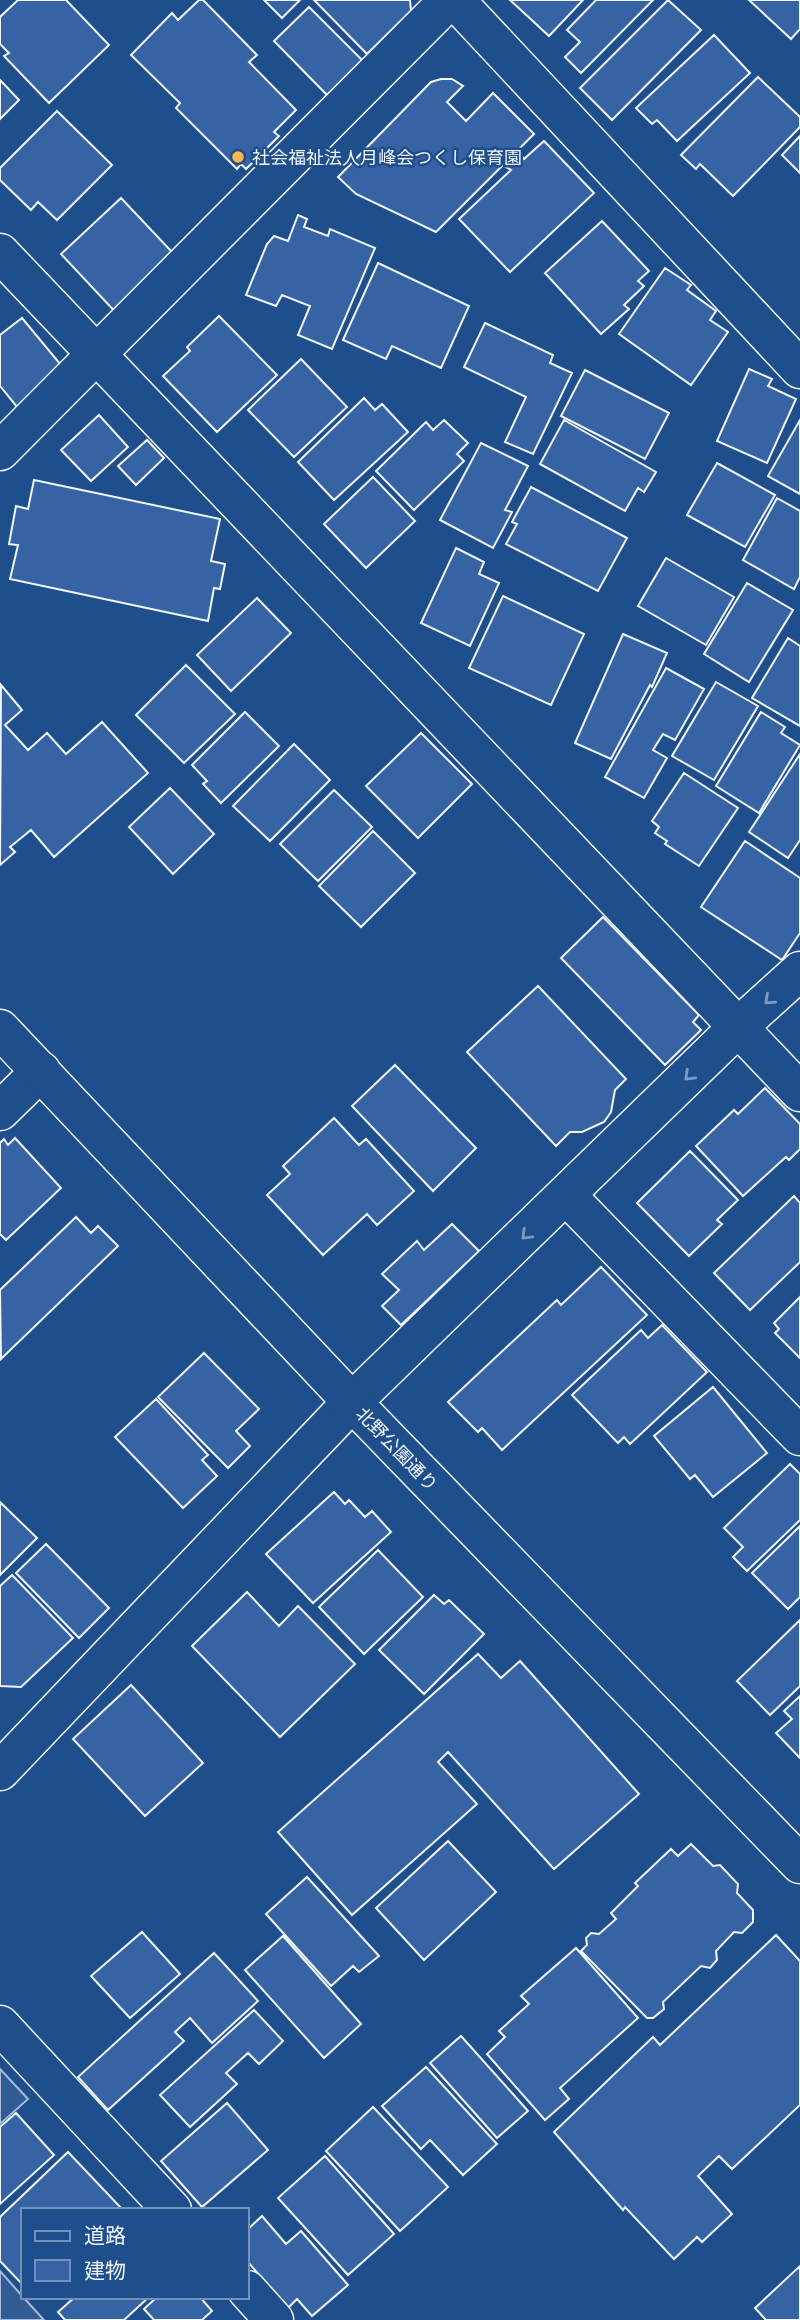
<svg xmlns="http://www.w3.org/2000/svg" width="800" height="2320" font-family="Mulish,'Noto Sans JP',sans-serif">
  <rect width="100%" height="100%" fill="#1f4e8c"/>
  <path fill="#305b95" stroke="#a8bbd7" stroke-width="2" d="M 0,2069 L 28,2099 L 0,2124 Z
    M 0,2271 L 23,2297 L 44,2320 L 0,2320 Z"/>
  <path fill="#3563a3" stroke="#f2f6ff" stroke-width="2" d="M 18,0 L 66,0 L 109,45 L 49,103 L 4,56 L 9,53 L 0,44 L 0,17 Z
    M 199,0 L 203,0 L 257,55 L 249,62 L 296,110 L 274,132 L 279,136 L 246,169 L 241,164 L 237,169 L 176,108 L 180,103 L 131,55 L 172,13 L 178,20 Z
    M 264,0 L 300,0 L 282,18 Z
    M 314,0 L 410,0 L 411,11 L 367,54 Z
    M 510,0 L 583,0 L 549,36 Z
    M 596,0 L 653,0 L 581,73 L 565,57 L 580,42 L 567,30 Z
    M 668,0 L 701,30 L 612,120 L 580,88 Z
    M 749,0 L 800,0 L 800,29 L 791,39 Z
    M 309,7 L 364,62 L 329,97 L 274,41 Z
    M 714,35 L 750,73 L 677,141 L 657,120 L 652,124 L 636,108 Z
    M 758,77 L 800,117 L 800,127 L 733,196 L 700,164 L 696,169 L 681,155 Z
    M 441,79 L 452,79 L 463,86 L 447,102 L 466,121 L 493,93 L 534,134 L 436,232 L 356,194 L 338,177 L 431,82 Z
    M 0,80 L 19,100 L 0,119 Z
    M 57,111 L 112,165 L 57,220 L 38,202 L 31,210 L 0,180 L 0,168 Z
    M 800,136 L 800,173 L 782,155 Z
    M 544,141 L 594,193 L 510,272 L 459,219 L 511,170 L 506,167 L 520,154 L 524,159 Z
    M 121,198 L 173,253 L 120,317 L 61,254 Z
    M 298,215 L 307,219 L 304,227 L 328,236 L 330,229 L 375,248 L 332,349 L 298,335 L 310,306 L 282,295 L 276,306 L 246,295 L 267,244 L 274,236 L 288,241 Z
    M 602,221 L 649,271 L 638,281 L 644,286 L 624,305 L 629,309 L 601,334 L 545,273 Z
    M 378,263 L 469,306 L 441,368 L 392,346 L 386,359 L 343,340 Z
    M 665,268 L 691,285 L 687,290 L 716,311 L 710,320 L 728,332 L 691,385 L 619,334 Z
    M 219,316 L 277,375 L 217,432 L 163,376 L 190,351 L 187,347 Z
    M 22,318 L 66,371 L 17,407 L 0,386 L 0,335 Z
    M 485,323 L 553,355 L 550,363 L 572,373 L 533,454 L 505,442 L 526,397 L 464,367 Z
    M 301,359 L 347,407 L 294,457 L 248,410 Z
    M 749,369 L 772,379 L 768,386 L 796,399 L 767,463 L 717,441 Z
    M 585,370 L 669,413 L 645,459 L 561,416 Z
    M 364,398 L 375,410 L 382,404 L 408,432 L 334,500 L 298,462 Z
    M 99,415 L 128,447 L 91,481 L 61,450 Z
    M 444,420 L 468,443 L 457,454 L 464,461 L 414,510 L 376,471 L 426,422 L 433,430 Z
    M 564,420 L 656,472 L 644,492 L 638,488 L 625,511 L 540,464 Z
    M 800,420 L 800,494 L 768,476 Z
    M 147,440 L 164,458 L 136,485 L 118,466 Z
    M 481,443 L 528,466 L 505,510 L 512,512 L 493,548 L 440,520 Z
    M 717,463 L 775,495 L 745,547 L 687,515 Z
    M 373,477 L 415,521 L 366,568 L 324,524 Z
    M 34,480 L 220,519 L 211,561 L 225,564 L 220,589 L 214,588 L 208,621 L 10,579 L 18,545 L 9,544 L 16,506 L 28,509 Z
    M 531,487 L 627,538 L 598,591 L 506,544 L 517,524 L 512,522 Z
    M 777,498 L 800,511 L 800,577 L 794,589 L 743,560 Z
    M 456,548 L 484,562 L 479,574 L 499,583 L 470,646 L 421,623 Z
    M 666,558 L 734,597 L 706,645 L 638,606 Z
    M 747,583 L 793,610 L 749,682 L 704,654 Z
    M 503,596 L 584,634 L 551,705 L 469,668 Z
    M 257,598 L 291,633 L 231,691 L 197,655 Z
    M 623,634 L 667,653 L 652,687 L 650,685 L 611,759 L 575,743 Z
    M 788,638 L 800,646 L 800,726 L 752,698 Z
    M 186,665 L 235,714 L 184,763 L 136,715 Z
    M 666,668 L 704,689 L 675,740 L 663,734 L 653,750 L 667,758 L 644,798 L 605,777 Z
    M 716,682 L 758,706 L 714,780 L 672,756 Z
    M 1,685 L 22,710 L 5,725 L 28,750 L 47,733 L 66,754 L 102,722 L 148,773 L 54,857 L 31,830 L 10,847 L 15,852 L 0,865 Z
    M 245,712 L 279,746 L 221,803 L 203,784 L 207,781 L 192,765 Z
    M 761,712 L 785,727 L 781,733 L 800,745 L 759,813 L 716,786 Z
    M 421,733 L 472,784 L 418,838 L 366,786 Z
    M 294,744 L 330,780 L 270,841 L 233,806 Z
    M 800,754 L 800,840 L 788,858 L 749,832 Z
    M 684,773 L 738,808 L 699,866 L 665,844 L 667,841 L 655,833 L 659,827 L 652,821 Z
    M 170,788 L 214,834 L 173,874 L 129,827 Z
    M 334,790 L 372,827 L 318,881 L 280,844 Z
    M 373,831 L 415,873 L 361,927 L 319,886 Z
    M 745,841 L 800,878 L 800,933 L 782,960 L 701,907 Z
    M 603,917 L 699,1015 L 693,1022 L 701,1030 L 665,1065 L 561,958 Z
    M 538,986 L 626,1079 L 615,1090 L 611,1112 L 604,1122 L 582,1132 L 570,1132 L 556,1146 L 467,1052 Z
    M 395,1065 L 476,1148 L 433,1191 L 352,1106 Z
    M 765,1088 L 800,1124 L 800,1149 L 789,1160 L 786,1157 L 743,1196 L 696,1146 L 734,1110 L 738,1114 Z
    M 334,1118 L 359,1145 L 366,1139 L 414,1191 L 377,1225 L 367,1214 L 323,1255 L 267,1195 L 290,1174 L 283,1166 Z
    M 15,1138 L 61,1188 L 6,1240 L 0,1234 L 0,1143 L 4,1139 L 8,1145 Z
    M 690,1151 L 738,1200 L 717,1220 L 722,1224 L 689,1256 L 637,1203 Z
    M 794,1196 L 800,1203 L 800,1262 L 750,1310 L 714,1273 Z
    M 76,1217 L 91,1233 L 98,1226 L 118,1246 L 1,1359 L 0,1290 Z
    M 452,1224 L 479,1251 L 401,1325 L 382,1306 L 399,1290 L 382,1274 L 417,1241 L 424,1250 Z
    M 601,1267 L 647,1315 L 502,1450 L 482,1428 L 478,1432 L 448,1402 L 557,1300 L 561,1305 Z
    M 800,1297 L 800,1358 L 775,1333 L 779,1329 L 774,1323 Z
    M 662,1325 L 707,1372 L 630,1444 L 624,1437 L 618,1443 L 572,1395 L 641,1330 L 648,1338 Z
    M 204,1353 L 259,1409 L 236,1431 L 250,1446 L 228,1468 L 158,1397 Z
    M 713,1387 L 767,1453 L 713,1497 L 695,1475 L 690,1479 L 654,1436 Z
    M 156,1399 L 208,1455 L 202,1460 L 217,1476 L 183,1508 L 115,1437 Z
    M 790,1464 L 800,1474 L 800,1520 L 747,1571 L 733,1557 L 743,1547 L 724,1528 Z
    M 334,1492 L 345,1504 L 349,1500 L 365,1517 L 372,1511 L 391,1532 L 313,1603 L 266,1554 Z
    M 0,1502 L 37,1538 L 0,1575 Z
    M 800,1526 L 800,1597 L 788,1609 L 752,1573 Z
    M 46,1544 L 109,1608 L 79,1638 L 16,1573 Z
    M 378,1550 L 423,1597 L 364,1654 L 319,1607 Z
    M 12,1575 L 73,1638 L 21,1687 L 0,1686 L 0,1586 Z
    M 247,1592 L 279,1626 L 298,1606 L 355,1664 L 280,1737 L 192,1646 Z
    M 434,1595 L 444,1604 L 449,1600 L 484,1634 L 424,1694 L 379,1650 Z
    M 800,1620 L 800,1686 L 770,1715 L 737,1681 Z
    M 478,1654 L 501,1678 L 520,1661 L 639,1794 L 554,1869 L 448,1752 L 438,1762 L 477,1804 L 352,1915 L 278,1832 Z
    M 131,1685 L 203,1763 L 145,1816 L 73,1739 Z
    M 800,1696 L 800,1758 L 776,1733 L 792,1719 L 784,1711 Z
    M 448,1841 L 496,1892 L 424,1960 L 376,1908 Z
    M 691,1844 L 713,1866 L 720,1865 L 738,1884 L 737,1893 L 753,1910 L 753,1922 L 742,1933 L 734,1932 L 716,1951 L 717,1960 L 710,1968 L 701,1966 L 663,2002 L 664,2009 L 653,2018 L 647,2018 L 581,1951 L 587,1945 L 586,1938 L 591,1933 L 599,1934 L 616,1919 L 611,1913 L 638,1886 L 635,1883 L 671,1849 L 678,1856 Z
    M 307,1877 L 379,1956 L 359,1972 L 353,1966 L 331,1986 L 266,1914 Z
    M 142,1932 L 180,1974 L 130,2018 L 91,1976 Z
    M 776,1935 L 800,1961 L 800,2105 L 732,2169 L 719,2156 L 698,2176 L 732,2214 L 702,2242 L 697,2237 L 674,2259 L 625,2207 L 623,2210 L 554,2132 L 653,2037 L 660,2045 Z
    M 283,1936 L 361,2024 L 324,2058 L 245,1970 Z
    M 576,1948 L 638,2018 L 560,2088 L 569,2099 L 545,2120 L 487,2054 L 505,2037 L 499,2031 L 529,2004 L 521,1996 Z
    M 214,1953 L 258,2001 L 212,2043 L 190,2018 L 175,2032 L 184,2041 L 108,2110 L 78,2077 Z
    M 254,2010 L 283,2041 L 259,2064 L 248,2053 L 226,2073 L 237,2084 L 190,2127 L 160,2095 Z
    M 461,2036 L 528,2111 L 497,2138 L 430,2063 Z
    M 426,2067 L 497,2144 L 463,2175 L 430,2140 L 421,2149 L 382,2106 Z
    M 227,2103 L 268,2150 L 202,2207 L 161,2161 Z
    M 373,2107 L 448,2187 L 400,2231 L 326,2151 Z
    M 16,2113 L 54,2155 L 0,2204 L 0,2127 Z
    M 68,2152 L 123,2210 L 23,2210 L 23,2285 L 0,2261 L 0,2217 Z
    M 325,2156 L 394,2234 L 348,2275 L 278,2198 Z
    M 262,2216 L 286,2244 L 301,2231 L 348,2285 L 312,2316 L 297,2299 L 288,2308 L 247,2261 L 247,2230 Z
    M 800,2266 L 800,2320 L 766,2320 L 755,2308 Z
    M 75,2297 L 149,2297 L 124,2320 L 65,2320 L 58,2312 Z
    M 157,2297 L 200,2297 L 212,2311 L 202,2320 L 154,2320 L 144,2309 Z"/>
  <g fill="none" stroke-linecap="round" stroke-linejoin="round">
    <g stroke="#f2f6ff" stroke-width="41">
      <path id="minor" d="M 455,0 L 800,369
        M 0,253 L 800,1092
        M 0,451 L 449,0
        M 0,1111 L 41,1071
        M 566,1195 L 800,1436
        M 0,1771 L 352,1402 L 737,1028 L 800,971
        M 0,2025 L 172,2210
        M 247,2290 L 274,2320"/>
    </g>
    <g stroke="#f2f6ff" stroke-width="41">
      <path id="tertiary" d="M 0,1029 L 352,1402 L 800,1864"/>
    </g>
    <use href="#minor" stroke="#1f4e8c" stroke-width="38"/>
    <use href="#tertiary" stroke="#1f4e8c" stroke-width="38"/>
  </g>
  <defs><path id="oneway-chevron" d="M-2-3.5L2.5 0L-2 3.5" fill="none" stroke-width="1.6" stroke-linecap="round" stroke-linejoin="round" transform="scale(1.75)"/></defs>
  <g stroke="#7e9ac0">
    <use href="#oneway-chevron" transform="translate(769 1000) rotate(138)"/>
    <use href="#oneway-chevron" transform="translate(689 1076) rotate(136)"/>
    <use href="#oneway-chevron" transform="translate(526 1235) rotate(136)"/>
  </g>
  <circle fill="#ffb74d" stroke="#1f4e8c" stroke-width="2.5" cx="238" cy="157" r="7"/>
  <g text-anchor="middle" dominant-baseline="central" stroke-width="5" stroke-linejoin="round" paint-order="stroke">
    <g font-size="18" fill="#f2f6ff" stroke="#1f4e8c" text-anchor="start">
      <text x="252" y="157">社会福祉法人月峰会つくし保育園</text>
    </g>
    <g font-size="18" fill="#f2f6ff" stroke="#1f4e8c">
      <text transform="translate(397 1449) rotate(46)">北野公園通り</text>
    </g>
  </g>
  <rect x="21" y="2208" width="228" height="91" fill="#1f4e8c" stroke="#7391ba" stroke-width="2"/>
  <rect x="35" y="2231" width="35" height="10" fill="#1f4e8c" stroke="#7391ba" stroke-width="2"/>
  <text x="84" y="2243" font-size="21" fill="#f2f6ff">道路</text>
  <rect x="35" y="2260" width="35" height="21" fill="#3563a3" stroke="#7391ba" stroke-width="2"/>
  <text x="84" y="2278" font-size="21" fill="#f2f6ff">建物</text>
</svg>
